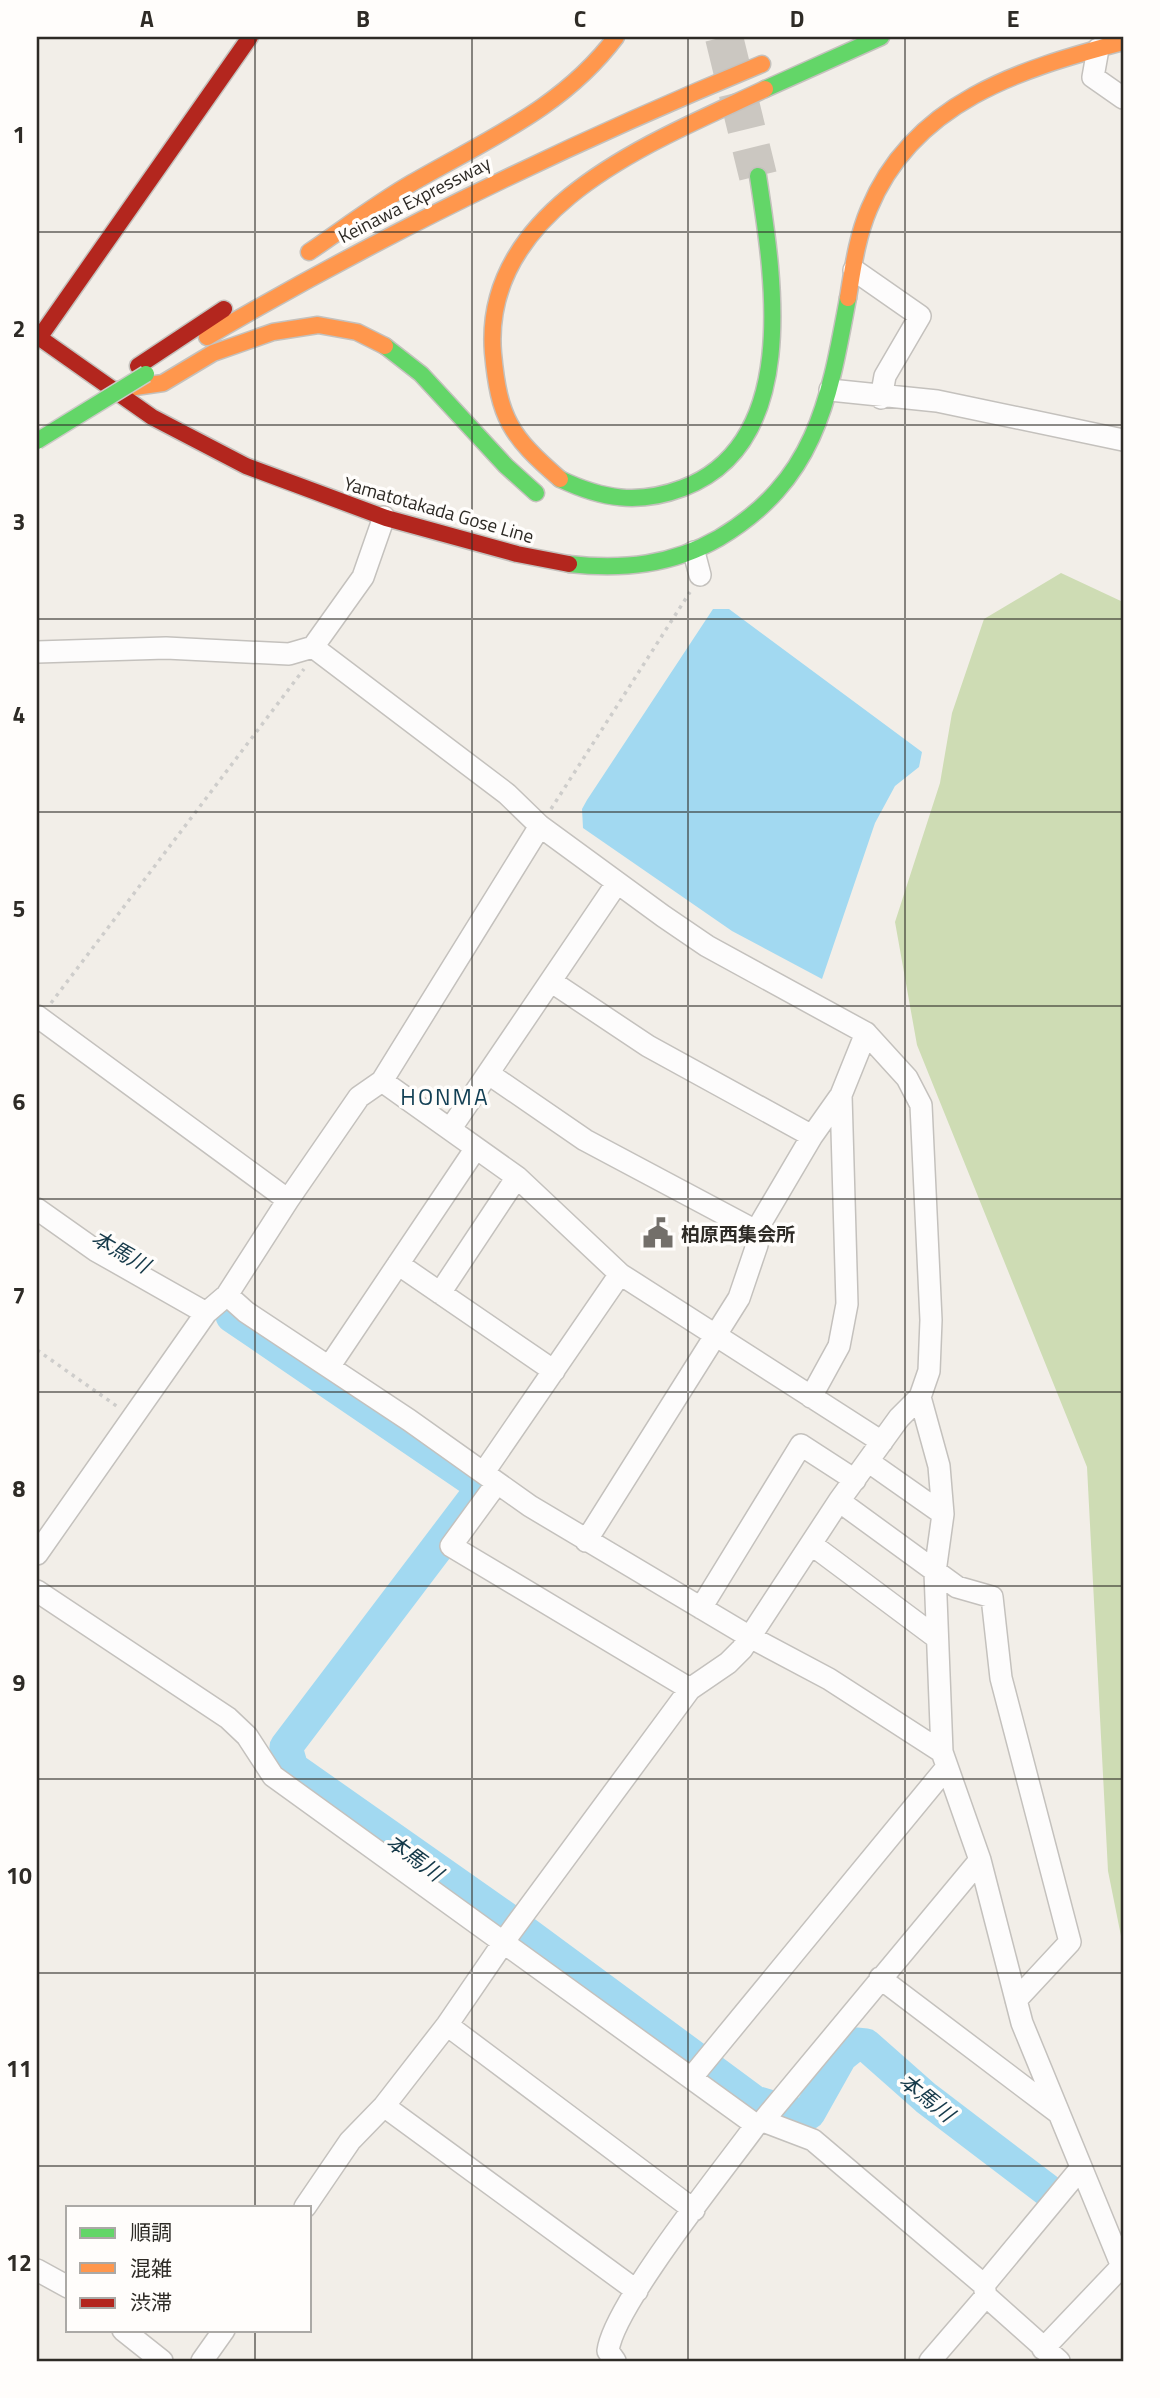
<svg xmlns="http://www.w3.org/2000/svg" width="1160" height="2398" font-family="'Titillium Web','Noto Sans JP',sans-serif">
  <rect width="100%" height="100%" fill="#f2eee8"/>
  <path fill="#cedcb4" d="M 1061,573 L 1123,602 L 1123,1946 L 1108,1871 L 1087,1467 L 917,1045 L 895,922 L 940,783 L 952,713 L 984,619 Z"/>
  <path fill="#a2d9f1" d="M 713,609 L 729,609 L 922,752 L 919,767 L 895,786 L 875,823 L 822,979 L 732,931 L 583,828 L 582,809 L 587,800 Z"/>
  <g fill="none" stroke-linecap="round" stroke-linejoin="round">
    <path stroke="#a2d9f1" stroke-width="33" d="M 232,1316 L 483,1487 L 286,1747 L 292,1768 L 507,1919 L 755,2102 L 803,2116 L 809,2113 L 841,2056 L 856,2044 L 866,2045 L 926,2098 L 1047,2190"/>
    <path stroke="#cbc7c1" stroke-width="38" stroke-dasharray="38 19" stroke-linecap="butt" d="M 724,37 L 758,176"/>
    <g stroke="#c4c1bd" stroke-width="24">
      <path id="street" d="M 1098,49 L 1093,77 L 1123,98
        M 854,270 L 920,316 L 885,376 L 881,398
        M 830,390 L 937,401 L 1123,440
        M 694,552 L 700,575
        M 37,652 L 166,648 L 289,654 L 313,647 L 363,577 L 384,517
        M 552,982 L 648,1046 L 812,1136
        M 37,1016 L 288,1200
        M 489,1074 L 585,1140 L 756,1231
        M 382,1081 L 517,1177 L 620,1274 L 882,1442
        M 451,1128 L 617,883
        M 37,1209 L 95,1250 L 206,1313
        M 398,1264 L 554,1371
        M 440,1293 L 517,1177
        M 227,1295 L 246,1312 L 409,1420 L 530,1506 L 750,1637 L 829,1679 L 942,1752 L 980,1860 L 1022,2023 L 1123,2269
        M 329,1367 L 476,1148
        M 811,1397 L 839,1346 L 847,1304 L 841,1095
        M 920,1397 L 939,1466 L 943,1514 L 935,1572 L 942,1752
        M 869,1462 L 943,1514
        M 484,1472 L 620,1274
        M 497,1483 L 451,1546 L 690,1689
        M 839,1501 L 957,1587 L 992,1597 L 1001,1678 L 1070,1942 L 1016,2000
        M 586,1541 L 739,1298 L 757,1245 L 756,1231 L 812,1136 L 841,1095 L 866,1033
        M 811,1544 L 937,1638
        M 37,1554 L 206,1313 L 227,1295 L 288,1200 L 359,1097 L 382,1081 L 540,826
        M 37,1591 L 228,1718 L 247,1736 L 273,1776 L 756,2125
        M 701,1608 L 801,1445 L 855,1480
        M 880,1978 L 1057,2112
        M 447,2025 L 694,2210
        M 692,2077 L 947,1767
        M 384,2106 L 637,2291
        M 763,2121 L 813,2140 L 984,2285 L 986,2296 L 1059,2361
        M 305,2207 L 350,2141 L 384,2106 L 447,2025 L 510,1933 L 690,1689 L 728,1663 L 742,1649 L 839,1501 L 899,1418 L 920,1397 L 929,1371 L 931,1320 L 921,1105 L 907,1078 L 866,1033 L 707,946 L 663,916 L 540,826 L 507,794 L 313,647
        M 37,2270 L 68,2287
        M 984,2285 L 1081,2168
        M 123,2330 L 162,2361
        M 1043,2349 L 1122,2266
        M 202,2361 L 224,2330
        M 615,2361 L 608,2351 C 613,2306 725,2168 756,2125 L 763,2121 L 980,1860
        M 930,2361 L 986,2296"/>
    </g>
    <g stroke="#c4c1bd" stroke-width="19">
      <path id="fast" d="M 765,89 L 881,37
        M 385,346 L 421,374 L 506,466 L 536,493
        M 560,479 C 602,499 638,505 683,488 C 802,443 773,274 758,176
        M 569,564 C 623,570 672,565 719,538 C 816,480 829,401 848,298"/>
    </g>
    <g stroke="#c4c1bd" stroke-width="19">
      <path id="slow" d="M 309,252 C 343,229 376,204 412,183 C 486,140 563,108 616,37
        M 848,298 C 853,268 857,237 869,209 C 913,102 1020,69 1123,42
        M 207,337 C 386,232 571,143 762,64
        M 121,389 L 163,383 L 213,353 L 273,332 L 318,325 L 357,332 L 385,346
        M 560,479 C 510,436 499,418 493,353 C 481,206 657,140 765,89"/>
    </g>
    <g stroke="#c4c1bd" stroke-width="19">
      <path id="jam" d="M 37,336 L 152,417 L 246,466 L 386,518 L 517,554 L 569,564
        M 39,338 L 250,37
        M 138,366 L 224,309"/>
    </g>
    <path stroke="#cecdcb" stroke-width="3.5" stroke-dasharray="3.5 5" stroke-linecap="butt" d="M 551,809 L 690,592
      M 51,1003 L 304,669
      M 37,1350 L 118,1407"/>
    <use href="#street" stroke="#fdfcfc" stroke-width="21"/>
    <use href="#fast" stroke="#63d668" stroke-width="16"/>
    <use href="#slow" stroke="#ff974d" stroke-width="16"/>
    <use href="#jam" stroke="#b3261e" stroke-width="16"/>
    <g stroke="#cccac7" stroke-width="19" stroke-linecap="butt">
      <path id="fast-bridge" d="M 37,441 L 146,374"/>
    </g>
    <use href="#fast-bridge" stroke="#63d668" stroke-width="16"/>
  </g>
  <path fill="none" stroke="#2e2b26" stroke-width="2" stroke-opacity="0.55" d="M 255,37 L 255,2207M 472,37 L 472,2361M 688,37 L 688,2361M 905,37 L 905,2361M 37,232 L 1123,232M 37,425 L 1123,425M 37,619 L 1123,619M 37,812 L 1123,812M 37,1006 L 1123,1006M 37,1199 L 1123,1199M 37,1392 L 1123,1392M 37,1586 L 1123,1586M 37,1779 L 1123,1779M 37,1973 L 1123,1973M 37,2166 L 1123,2166M 255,2330 L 255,2361"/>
  <defs>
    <g id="civic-bare" transform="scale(2.415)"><path d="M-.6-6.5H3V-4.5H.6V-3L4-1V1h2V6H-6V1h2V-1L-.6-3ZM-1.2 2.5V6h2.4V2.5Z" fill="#736f6a" stroke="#fffdfb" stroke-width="2.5" paint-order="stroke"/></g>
  </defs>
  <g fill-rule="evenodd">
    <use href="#civic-bare" x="658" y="1233"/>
  </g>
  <g text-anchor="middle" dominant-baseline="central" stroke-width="7" stroke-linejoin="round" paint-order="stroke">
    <g font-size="19" fill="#2e2b26" stroke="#fffdfb">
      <text transform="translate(414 199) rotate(-27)">Keinawa Expressway</text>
      <text transform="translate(439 509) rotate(16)">Yamatotakada Gose Line</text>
    </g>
    <g font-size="19" font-weight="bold" fill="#2e2b26" stroke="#fffdfb" text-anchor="start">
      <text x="681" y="1233">柏原西集会所</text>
    </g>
    <g font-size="21" font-style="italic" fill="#153949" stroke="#fffdfb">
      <text transform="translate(121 1251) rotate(30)">本馬川</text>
      <text transform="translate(415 1857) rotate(36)">本馬川</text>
      <text transform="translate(927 2097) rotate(39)">本馬川</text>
    </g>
    <g font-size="23" letter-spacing="2" fill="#113e53" stroke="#fffdfb">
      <text x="445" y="1096">HONMA</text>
    </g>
  </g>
  <rect width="1160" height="2398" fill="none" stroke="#fffdfb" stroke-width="77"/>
  <rect x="66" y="2206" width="245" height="126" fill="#fffdfb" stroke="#aba9a6" stroke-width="2"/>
  <rect x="80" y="2228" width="35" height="10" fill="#63d668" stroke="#aba9a6" stroke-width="2"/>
  <text x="130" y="2240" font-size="21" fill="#2e2b26">順調</text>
  <rect x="80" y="2263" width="35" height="10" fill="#ff974d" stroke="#aba9a6" stroke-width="2"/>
  <text x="130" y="2276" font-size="21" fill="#2e2b26">混雑</text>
  <rect x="80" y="2298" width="35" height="10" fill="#b3261e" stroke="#aba9a6" stroke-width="2"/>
  <text x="130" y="2310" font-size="21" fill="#2e2b26">渋滞</text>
  <rect x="38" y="38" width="1084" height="2322" fill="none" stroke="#2e2b26" stroke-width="2.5"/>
  <g font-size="23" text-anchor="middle" font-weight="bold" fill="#2e2b26">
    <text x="147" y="27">A</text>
    <text x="363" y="27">B</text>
    <text x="580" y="27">C</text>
    <text x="797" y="27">D</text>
    <text x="1013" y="27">E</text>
    <text x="19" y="143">1</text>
    <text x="19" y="337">2</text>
    <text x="19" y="530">3</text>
    <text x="19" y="723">4</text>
    <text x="19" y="917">5</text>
    <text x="19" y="1110">6</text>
    <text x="19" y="1304">7</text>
    <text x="19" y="1497">8</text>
    <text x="19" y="1691">9</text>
    <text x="19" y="1884">10</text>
    <text x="19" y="2077">11</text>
    <text x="19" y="2271">12</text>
  </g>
</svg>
